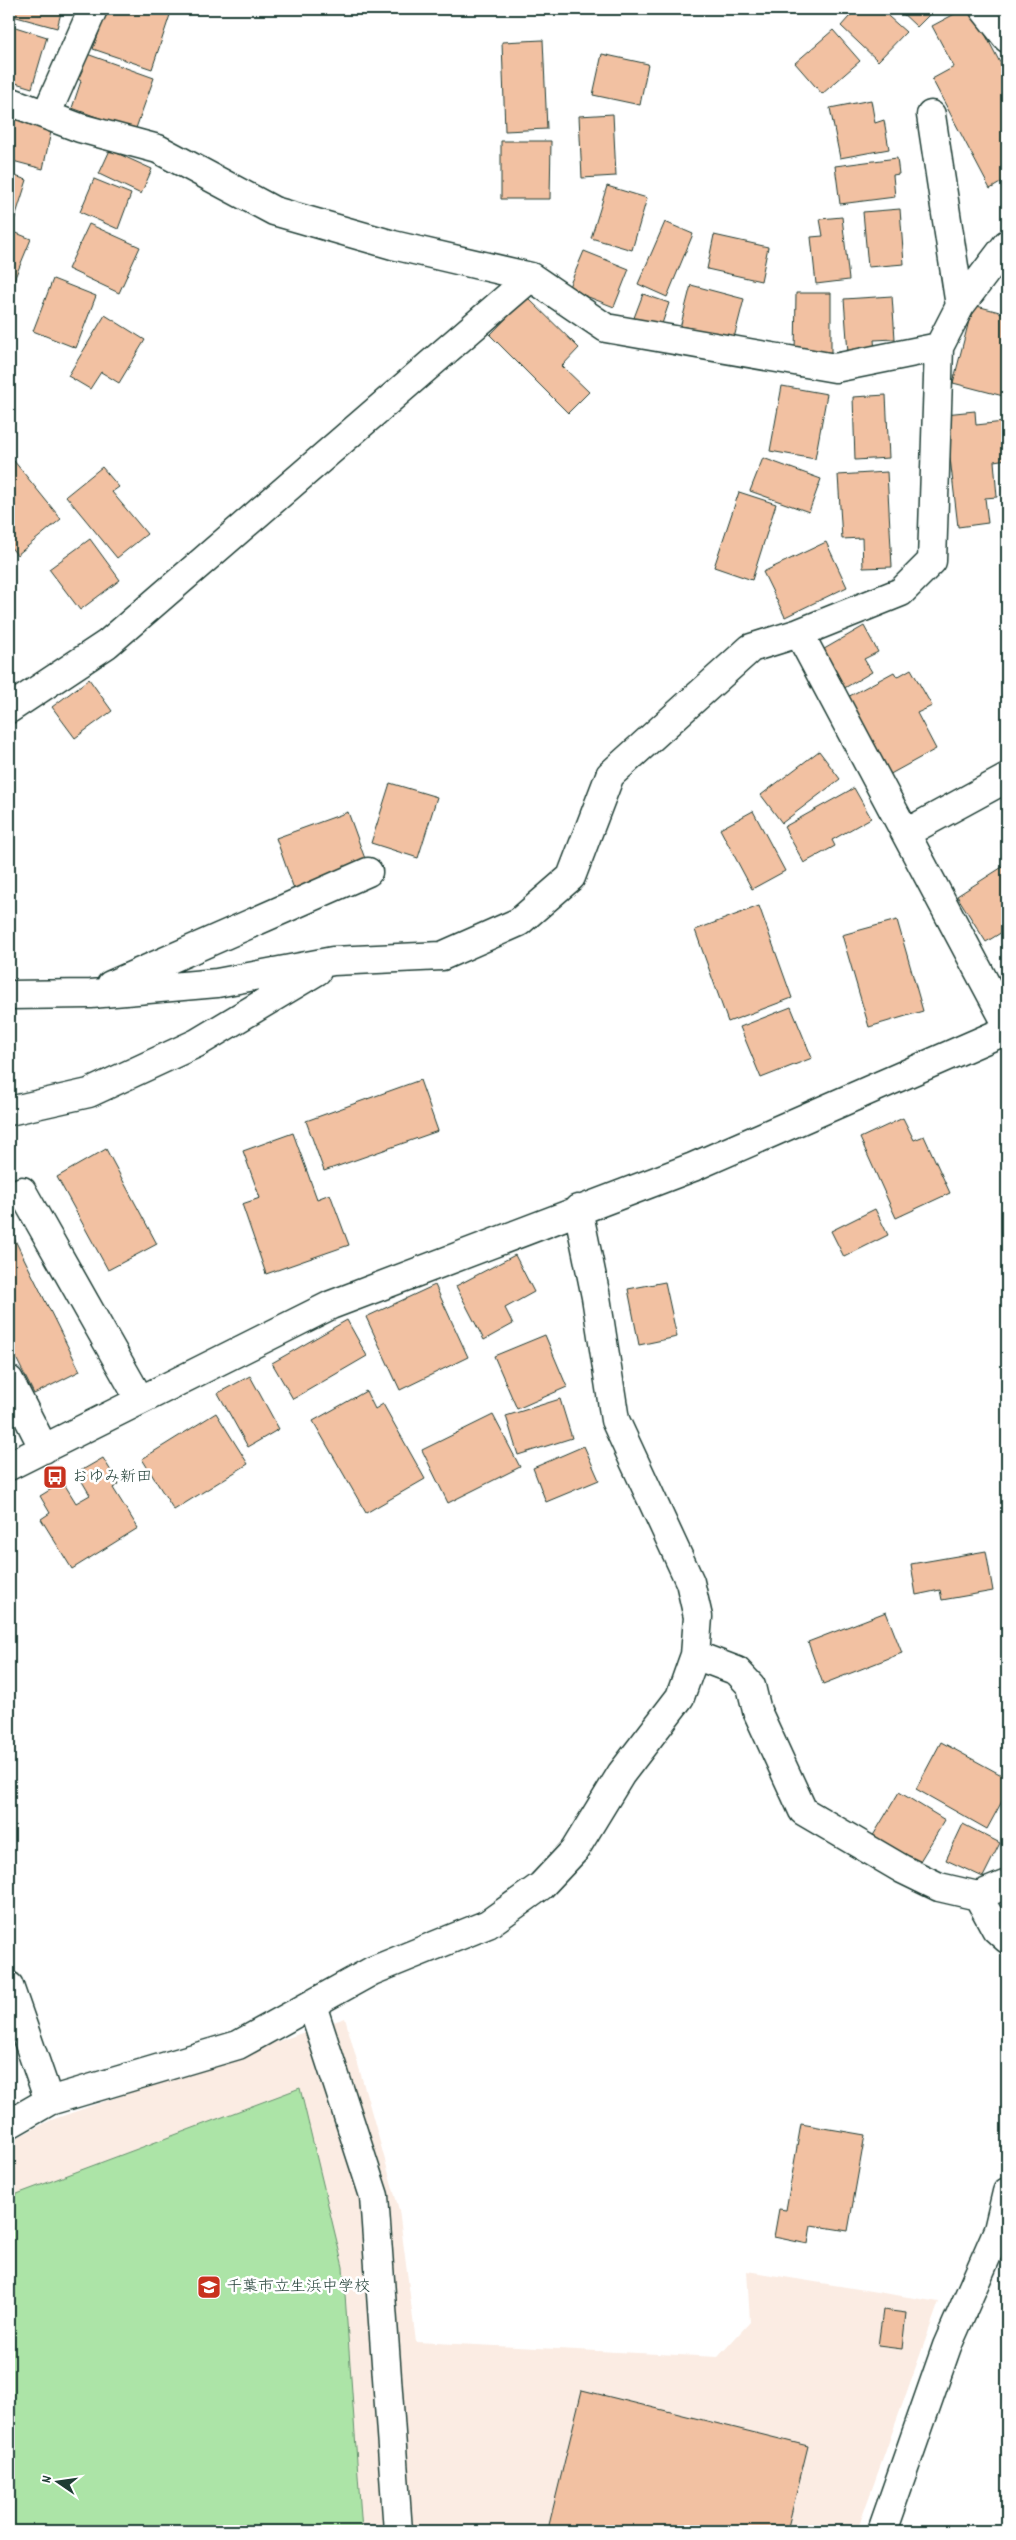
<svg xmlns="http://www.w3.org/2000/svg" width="1016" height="2540" font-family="Dekko,'Klee One',sans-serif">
  <rect width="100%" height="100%" fill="#fff"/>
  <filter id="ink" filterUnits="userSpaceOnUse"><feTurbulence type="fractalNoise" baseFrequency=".02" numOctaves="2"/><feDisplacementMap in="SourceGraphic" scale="10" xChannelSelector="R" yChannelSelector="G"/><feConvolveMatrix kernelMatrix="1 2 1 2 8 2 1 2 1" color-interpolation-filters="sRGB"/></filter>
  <g filter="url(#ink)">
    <path fill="#fbece3" d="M 345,2018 L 399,2210 L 416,2342 L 718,2357 L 750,2322 L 747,2271 L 939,2302 L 857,2531 L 9,2531 L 9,2142 L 51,2120 Z"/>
    <path fill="#ace4a7" stroke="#66906e" d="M 300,2088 L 343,2267 L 362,2531 L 9,2531 L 9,2197 Z"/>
    <path fill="#f2c1a2" stroke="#1f3d34" d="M 9,9 L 62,9 L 57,28 L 9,15 Z
      M 107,9 L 172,9 L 152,69 L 93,49 Z
      M 856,9 L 880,9 L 906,32 L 878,61 L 841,26 Z
      M 898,9 L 935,9 L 917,27 Z
      M 964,9 L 972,9 L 1007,76 L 1007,179 L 990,189 L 932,79 L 954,67 L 932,26 Z
      M 9,25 L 47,37 L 32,88 L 9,81 Z
      M 833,30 L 860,61 L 822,94 L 795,63 Z
      M 543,40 L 547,129 L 505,131 L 502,42 Z
      M 87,54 L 154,78 L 135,131 L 72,108 L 81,81 L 78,79 Z
      M 602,54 L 648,64 L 640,105 L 593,95 Z
      M 871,100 L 875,123 L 884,120 L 889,149 L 840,158 L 830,108 Z
      M 613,114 L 616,176 L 582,178 L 579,116 Z
      M 9,117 L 52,127 L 43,169 L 9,160 Z
      M 501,141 L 551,141 L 550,199 L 501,199 Z
      M 110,150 L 152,169 L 141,194 L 99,174 Z
      M 897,158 L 899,174 L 893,175 L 895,197 L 840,204 L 835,166 Z
      M 9,174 L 27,180 L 13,224 L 9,222 Z
      M 94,179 L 131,194 L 118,229 L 80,212 Z
      M 607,186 L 647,198 L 632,250 L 591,238 Z
      M 900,209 L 904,264 L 868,267 L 863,212 Z
      M 842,217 L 849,280 L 816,284 L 811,237 L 823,236 L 820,219 Z
      M 665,222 L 693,234 L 667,297 L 638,284 Z
      M 89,224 L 140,247 L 119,293 L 68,269 Z
      M 9,230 L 31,239 L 9,292 Z
      M 714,235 L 768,247 L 761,281 L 707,269 Z
      M 584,251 L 629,269 L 614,307 L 568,289 Z
      M 53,279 L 96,296 L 76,348 L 33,331 Z
      M 691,285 L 744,299 L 733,342 L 680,328 Z
      M 796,293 L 831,293 L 831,354 L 795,354 Z
      M 643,294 L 669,303 L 659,333 L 632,323 Z
      M 892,296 L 895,339 L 874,340 L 875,351 L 848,353 L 844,299 Z
      M 527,297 L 579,348 L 562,366 L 589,392 L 568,413 L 490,335 Z
      M 973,305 L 1007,314 L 1007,397 L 953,383 Z
      M 105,315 L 145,340 L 119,383 L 101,372 L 90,389 L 68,376 Z
      M 782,386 L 827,394 L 815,459 L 770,451 Z
      M 886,395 L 889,458 L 855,460 L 853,397 Z
      M 975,411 L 976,425 L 1004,422 L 1007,459 L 994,461 L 997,497 L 985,498 L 988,523 L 958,527 L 945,414 Z
      M 763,458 L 821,479 L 809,512 L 750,491 Z
      M 14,461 L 61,519 L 17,555 L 9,545 L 9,465 Z
      M 102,467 L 119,487 L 112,492 L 147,534 L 117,558 L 66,496 Z
      M 887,472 L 892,567 L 863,568 L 862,538 L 842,539 L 838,475 Z
      M 739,492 L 776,504 L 752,580 L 714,567 Z
      M 90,539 L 120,580 L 80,610 L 49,569 Z
      M 826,542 L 847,587 L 785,617 L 763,572 Z
      M 864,626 L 878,652 L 864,659 L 872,672 L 841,690 L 819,652 Z
      M 911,669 L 932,706 L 917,713 L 936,749 L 885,777 L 844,699 L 894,672 L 897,677 Z
      M 89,679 L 112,711 L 75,738 L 52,707 Z
      M 819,751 L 840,779 L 782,823 L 761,795 Z
      M 390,783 L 437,797 L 418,858 L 371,843 Z
      M 854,788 L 871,818 L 832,840 L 835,846 L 804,863 L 784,827 Z
      M 753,811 L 785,871 L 752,889 L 720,829 Z
      M 348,812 L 368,867 L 295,892 L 276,838 Z
      M 1007,864 L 1007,929 L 986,942 L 957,896 Z
      M 759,906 L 792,998 L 728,1022 L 695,930 Z
      M 897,920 L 923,1011 L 869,1027 L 842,935 Z
      M 791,1007 L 812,1058 L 761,1078 L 740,1027 Z
      M 420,1080 L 438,1131 L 324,1171 L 306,1121 Z
      M 903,1118 L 914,1140 L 924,1136 L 950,1193 L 896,1218 L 860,1138 Z
      M 293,1133 L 317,1199 L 330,1194 L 349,1245 L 266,1274 L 242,1204 L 260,1198 L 243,1151 Z
      M 106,1149 L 157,1244 L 108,1270 L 57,1177 Z
      M 875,1209 L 888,1235 L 844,1257 L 831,1231 Z
      M 9,1228 L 80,1371 L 34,1394 L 9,1344 Z
      M 515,1255 L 534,1292 L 505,1308 L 513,1324 L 484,1340 L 456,1286 Z
      M 665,1282 L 677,1337 L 639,1345 L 628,1289 Z
      M 435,1285 L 468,1357 L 400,1390 L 366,1317 Z
      M 347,1320 L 367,1356 L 293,1399 L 272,1363 Z
      M 545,1335 L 567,1387 L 517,1409 L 494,1356 Z
      M 250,1376 L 279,1429 L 248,1447 L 218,1393 Z
      M 366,1391 L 375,1409 L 383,1404 L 425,1479 L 366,1513 L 313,1421 Z
      M 560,1399 L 572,1438 L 518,1455 L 506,1416 Z
      M 216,1413 L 248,1464 L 174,1510 L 142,1459 Z
      M 493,1415 L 520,1467 L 448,1503 L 422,1450 Z
      M 584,1446 L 599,1480 L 546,1502 L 533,1468 Z
      M 103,1458 L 119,1484 L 113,1488 L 138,1528 L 72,1569 L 41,1519 L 50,1513 L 40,1496 L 63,1482 L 76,1503 L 90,1495 L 77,1473 Z
      M 986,1551 L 993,1591 L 942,1600 L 940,1590 L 916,1595 L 911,1564 Z
      M 886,1612 L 902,1653 L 823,1684 L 808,1642 Z
      M 941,1742 L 1007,1778 L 1007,1792 L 987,1829 L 916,1789 Z
      M 899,1792 L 945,1820 L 917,1866 L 871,1839 Z
      M 963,1824 L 1000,1843 L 983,1877 L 946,1860 Z
      M 801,2124 L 865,2135 L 848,2231 L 811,2225 L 808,2244 L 774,2237 L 779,2209 L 786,2210 Z
      M 883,2310 L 906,2313 L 902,2349 L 878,2346 Z
      M 582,2390 L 808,2446 L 787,2531 L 558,2531 L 548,2529 Z"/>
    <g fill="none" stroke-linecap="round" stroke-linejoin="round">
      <g stroke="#1f3d34" stroke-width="31">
        <path id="minor" d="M 984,9 L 1007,38
          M 9,101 L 80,128 L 158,149 L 274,211 L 393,245 L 531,277
          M 46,115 L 93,9
          M 931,115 L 960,306
          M 799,633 L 1007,1024
          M 9,709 L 107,644 L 531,277 L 606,328 L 835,368 L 939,347 L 960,306 L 1007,244
          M 906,833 L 1007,778
          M 111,985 L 368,872
          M 9,995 L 91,994 L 217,983 L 333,961 L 442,956 L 519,922 L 571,877 L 610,775 L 751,648 L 799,633 L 901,592 L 932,561 L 939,347
          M 9,1111 L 89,1093 L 197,1043 L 317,971
          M 9,1198 L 22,1191 L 140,1400
          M 9,1380 L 44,1449
          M 9,1466 L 331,1305 L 693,1167 L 1007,1030
          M 695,1655 L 737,1671 L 751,1686 L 757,1711 L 803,1811 L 902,1869 L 939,1887 L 978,1896 L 996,1929 L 1007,1939
          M 978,1896 L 1007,1884
          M 9,1986 L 49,2101
          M 312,2005 L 374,2196 L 398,2531
          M 9,2124 L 49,2101 L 238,2045 L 372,1971 L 488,1924 L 541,1886 L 574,1851 L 621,1774 L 680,1697 L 695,1655 L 698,1617 L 690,1582 L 615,1420 L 596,1297 L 578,1209
          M 882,2531 L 947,2346 L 998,2230 L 1007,2192"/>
      </g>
      <use href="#minor" stroke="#fff" stroke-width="28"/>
    </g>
  </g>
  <defs>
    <g id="bus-square" transform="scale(1.25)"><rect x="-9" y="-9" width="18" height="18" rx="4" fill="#c8321e" stroke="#fff"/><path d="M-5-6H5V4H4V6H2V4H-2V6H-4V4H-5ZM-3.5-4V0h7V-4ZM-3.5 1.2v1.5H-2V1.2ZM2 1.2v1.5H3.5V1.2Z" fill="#fff"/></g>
    <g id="school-square" transform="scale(1.25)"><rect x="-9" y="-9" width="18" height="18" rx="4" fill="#c8321e" stroke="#fff"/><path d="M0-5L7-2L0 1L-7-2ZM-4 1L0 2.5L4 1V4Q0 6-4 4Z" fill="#fff"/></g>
  </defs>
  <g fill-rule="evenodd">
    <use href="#bus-square" x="55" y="1477"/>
    <use href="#school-square" x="209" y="2287"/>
  </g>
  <g text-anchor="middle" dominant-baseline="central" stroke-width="5" stroke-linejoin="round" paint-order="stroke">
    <g font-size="16" fill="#1f3d34" stroke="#fff" text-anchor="start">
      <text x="72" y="1477">おゆみ新田</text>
      <text x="226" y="2287">千葉市立生浜中学校</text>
    </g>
  </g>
  <rect width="1016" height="2540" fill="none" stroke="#fff" stroke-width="30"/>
  <rect x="15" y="15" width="986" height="2510" fill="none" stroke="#1f3d34" stroke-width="2" filter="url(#ink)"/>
  <g transform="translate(58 2482) rotate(283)" stroke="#ffffff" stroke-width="4" paint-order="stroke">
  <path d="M0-4L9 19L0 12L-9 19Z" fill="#1f3d34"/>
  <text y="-8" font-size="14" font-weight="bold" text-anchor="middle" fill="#1f3d34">N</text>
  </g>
</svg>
